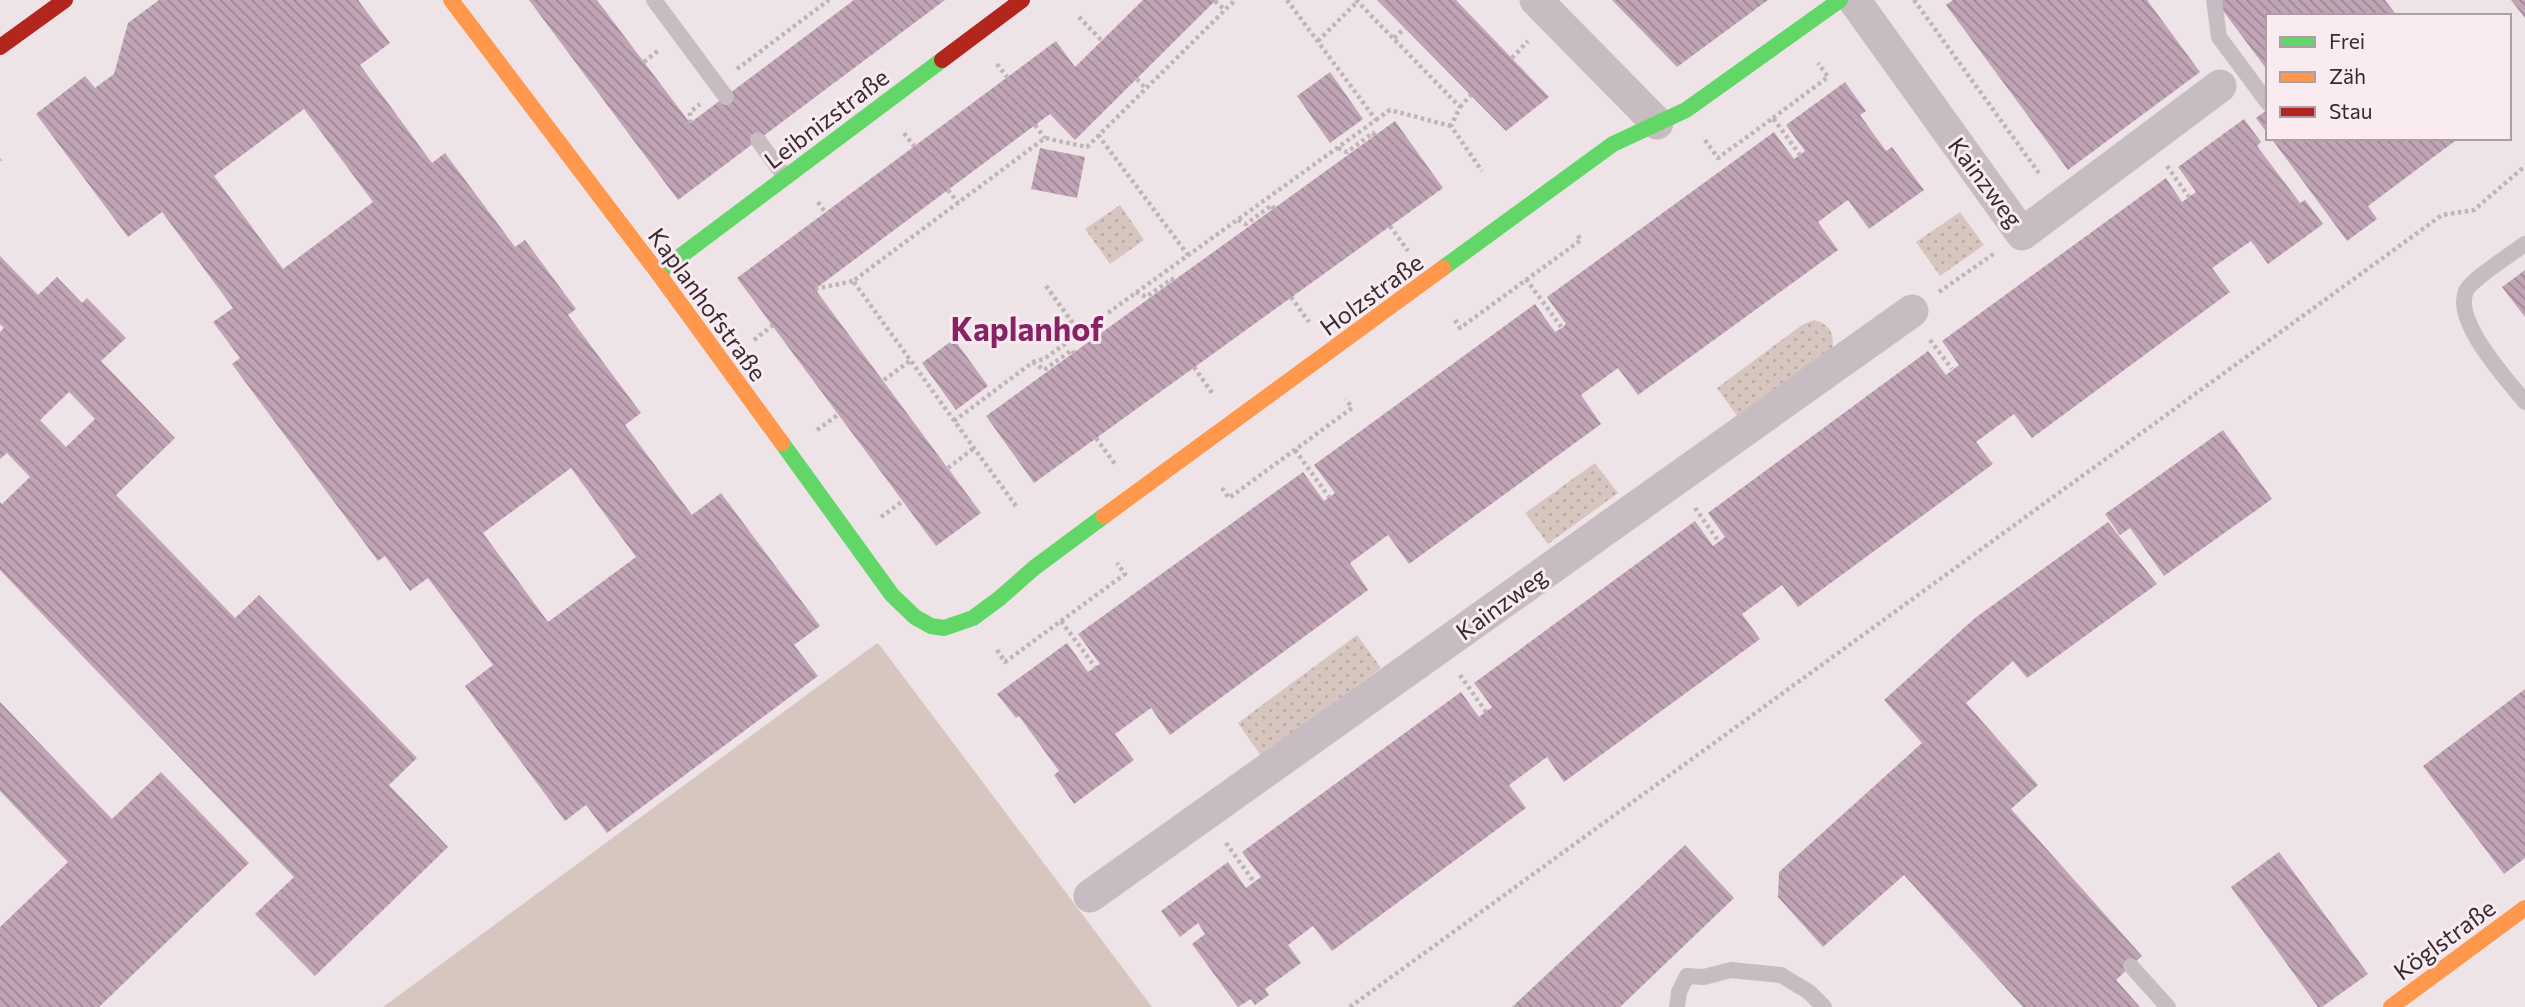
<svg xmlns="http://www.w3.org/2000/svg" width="2525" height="1007" font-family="Commissioner,sans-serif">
  <defs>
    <pattern id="park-dots" width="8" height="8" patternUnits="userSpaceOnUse" patternTransform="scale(1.75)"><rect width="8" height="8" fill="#d6c6bf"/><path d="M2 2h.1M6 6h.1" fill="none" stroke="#b8aaa5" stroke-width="1.8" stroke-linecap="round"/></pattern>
    <pattern id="building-back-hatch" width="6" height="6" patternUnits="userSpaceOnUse" patternTransform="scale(1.75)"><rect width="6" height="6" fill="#c1a5b6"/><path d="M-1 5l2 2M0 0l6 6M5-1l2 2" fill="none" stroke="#9e8795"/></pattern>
  </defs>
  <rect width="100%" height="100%" fill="#eee4e7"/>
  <path fill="url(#park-dots)" d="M 1120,205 L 1144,240 L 1110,264 L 1085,229 Z
    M 1960,212 L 1984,245 L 1940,276 L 1916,242 Z
    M 1814,320 C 1830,324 1835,334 1832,350 L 1740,420 L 1717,388 L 1802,325 Z
    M 1595,463 L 1618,493 L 1548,544 L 1525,513 Z
    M 1357,635 L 1381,668 L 1261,756 L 1238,723 Z"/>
  <path fill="#d6c6bf" d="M 878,643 L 1152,1007 L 383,1007 L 873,646 Z"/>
  <path fill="url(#building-back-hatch)" fill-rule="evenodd" d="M 159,0 L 358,0 L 390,43 L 360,65 L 432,163 L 445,153 L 515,247 L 525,240 L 576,309 L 568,315 L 641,413 L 625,425 L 692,515 L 721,493 L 820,626 L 794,645 L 818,676 L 607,833 L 586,805 L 565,821 L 465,686 L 493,665 L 428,578 L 410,591 L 385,556 L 378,561 L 232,364 L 240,358 L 213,322 L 233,308 L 162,212 L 128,237 L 36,114 L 85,76 L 95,88 L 114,74 L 128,23 ZM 304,109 L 373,202 L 283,269 L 214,176 ZM 571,468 L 636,557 L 548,622 L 483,533 Z
    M 529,0 L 597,0 L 690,123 L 854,0 L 945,0 L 678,200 Z
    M 1143,0 L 1216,0 L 1075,140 L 1050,114 L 815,289 L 981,513 L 936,546 L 737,278 L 1056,41 L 1075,67 Z
    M 1377,0 L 1456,0 L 1549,97 L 1506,131 Z
    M 1612,0 L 1768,0 L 1677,67 Z
    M 1953,0 L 2147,0 L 2200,72 L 2068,170 L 1946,5 Z
    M 2215,0 L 2385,0 L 2397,16 L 2268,16 L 2268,71 Z
    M 2511,0 L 2525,0 L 2525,18 Z
    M 1330,72 L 1363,119 L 1330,143 L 1297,96 Z
    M 1845,82 L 1866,111 L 1860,115 L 1886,151 L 1892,147 L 1924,190 L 1869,229 L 1848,200 L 1818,222 L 1838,250 L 1638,395 L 1618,368 L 1581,395 L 1601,424 L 1409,564 L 1388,535 L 1350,563 L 1368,590 L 1170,735 L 1151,708 L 1115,734 L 1134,760 L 1074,804 L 1054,775 L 1059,771 L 1019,716 L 1016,718 L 997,694 L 1067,643 L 1088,672 L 1095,667 L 1100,664 L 1078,634 L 1303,472 L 1324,501 L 1335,493 L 1314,465 L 1535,304 L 1555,332 L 1562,328 L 1566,324 L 1547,297 L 1774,132 L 1794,159 L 1800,155 L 1805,151 L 1786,125 Z
    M 2268,109 L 2268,134 L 2256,118 Z
    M 2244,119 L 2261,142 L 2257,146 L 2300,203 L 2305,200 L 2323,224 L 2268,264 L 2251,241 L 2212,268 L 2230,292 L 2032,438 L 2014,414 L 1976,442 L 1993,464 L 1798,607 L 1782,585 L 1742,614 L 1760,639 L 1564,782 L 1547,757 L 1509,785 L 1526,808 L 1332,951 L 1313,926 L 1288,945 L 1301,963 L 1265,989 L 1269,995 L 1255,1005 L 1251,999 L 1238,1007 L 1192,944 L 1205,934 L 1198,923 L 1180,937 L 1161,911 L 1228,862 L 1246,888 L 1254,882 L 1261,877 L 1242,852 L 1461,692 L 1479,717 L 1492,707 L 1474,683 L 1695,521 L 1713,546 L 1725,537 L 1708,513 L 1928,351 L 1946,375 L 1959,365 L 1942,341 L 2166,178 L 2182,202 L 2196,192 L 2178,167 Z
    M 1395,121 L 1443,188 L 1034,483 L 986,416 Z
    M 2271,138 L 2459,138 L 2368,206 L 2377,219 L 2347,241 Z
    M 1040,148 L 1085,157 L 1077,198 L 1031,189 Z
    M 0,256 L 38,295 L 57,277 L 82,303 L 87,298 L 126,338 L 101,361 L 175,438 L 116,495 L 235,618 L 259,595 L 417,758 L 389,785 L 448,847 L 315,976 L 255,914 L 294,877 L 0,570 L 0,502 L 2,504 L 30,477 L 7,453 L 0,459 L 0,332 L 4,328 L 0,324 ZM 69,392 L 95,419 L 66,447 L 40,420 Z
    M 2525,270 L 2525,317 L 2502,287 Z
    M 954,339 L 988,386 L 956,410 L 922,363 Z
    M 2223,430 L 2272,499 L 2164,576 L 2130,528 L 2120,535 L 2105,514 Z
    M 2108,522 L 2157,584 L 2027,678 L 2013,661 L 1966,703 L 2038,785 L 2011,809 L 2142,956 L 2116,980 L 2140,1007 L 2023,1007 L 1904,875 L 1823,947 L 1778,897 L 1779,872 L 1922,743 L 1884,700 L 1975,618 Z
    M 2525,689 L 2525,858 L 2504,874 L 2423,766 Z
    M 0,702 L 112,819 L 161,772 L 249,863 L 99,1007 L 0,1007 L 0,927 L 68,862 L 0,791 Z
    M 1685,845 L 1734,898 L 1620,1007 L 1512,1007 Z
    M 2279,852 L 2368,974 L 2322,1007 L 2318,1007 L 2231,887 Z"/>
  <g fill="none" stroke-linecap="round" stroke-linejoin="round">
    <path stroke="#c0b4b9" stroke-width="4.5" stroke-dasharray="3.5 3.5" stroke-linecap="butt" d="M 1356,0 L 1460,107 L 1451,126 L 1482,171
      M 1914,0 L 2041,176
      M 1215,1 L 1225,10
      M 1079,17 L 1102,41
      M 1394,38 L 1405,28
      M 1318,41 L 1357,2
      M 1512,58 L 1528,41
      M 644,62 L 659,50
      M 997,64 L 1007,77
      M 737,69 L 829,0
      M 1137,79 L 1146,89
      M 1460,107 L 1471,95
      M 1773,118 L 1828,77 L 1818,63
      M 1376,120 L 1390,110 L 1451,126
      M 690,123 L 690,112 L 700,104
      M 1035,125 L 1045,138
      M 904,133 L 914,146
      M 1098,135 L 1188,255
      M 1705,140 L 1718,158 L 1773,118 L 1800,155
      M 1338,148 L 1347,152 L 1373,133 L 1375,136
      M 0,160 L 1,159
      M 2167,166 L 2189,197
      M 948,190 L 958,203
      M 818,202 L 825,212
      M 1238,220 L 1246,224 L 1272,205 L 1274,209
      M 1390,226 L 1408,251
      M 1526,279 L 1562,328
      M 1046,286 L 1080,333
      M 815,289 L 853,281
      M 1136,292 L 1146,297 L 1172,279 L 1173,282
      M 1939,292 L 1995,253
      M 1291,297 L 1309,322
      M 1455,320 L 1460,328 L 1581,240 L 1576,233
      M 754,340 L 773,325
      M 1930,340 L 1952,369
      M 1033,362 L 1044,370 L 1072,350 L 1074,353
      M 1194,367 L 1212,393
      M 884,380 L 911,360
      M 954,421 L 1033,362 L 1044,359 L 1376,120 L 1287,0
      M 817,430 L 839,414
      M 1096,438 L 1115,464
      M 1295,450 L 1329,497
      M 948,468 L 974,448
      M 1222,488 L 1229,498 L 1352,408 L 1346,399
      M 1016,506 L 853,281 L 1045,138 L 1087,147 L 1235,0
      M 1695,508 L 1719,542
      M 881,517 L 903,501
      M 1061,621 L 1125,574 L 1117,563
      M 997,650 L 1005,662 L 1061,621 L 1095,667
      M 1460,675 L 1486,712
      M 1226,843 L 1254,882
      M 1350,1007 L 2442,215 L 2474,210 L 2525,166"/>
    <path stroke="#c7bcc1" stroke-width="16" d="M 654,0 L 726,97
      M 2214,0 L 2219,37 L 2268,103
      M 758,140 L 785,177
      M 2525,244 C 2513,253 2472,279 2466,291 C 2453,322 2507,379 2525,402
      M 2131,966 L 2168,1007
      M 1677,1007 L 1679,992 L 1687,976 L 1704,977 L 1731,970 L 1781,975 L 1809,992 L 1824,1007"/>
    <path stroke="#c7bcc1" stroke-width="33" d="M 1536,0 L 1657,123
      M 1854,0 L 2022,234 L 2220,86
      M 1090,896 L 1912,311"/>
    <path stroke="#63d668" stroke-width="16" d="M 1443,268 L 1613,144 L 1686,110 L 1840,0
      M 658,273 L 942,60
      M 782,443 L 892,595 L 915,617 L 931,626 L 944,628 L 973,618 L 1000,598 L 1034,568 L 1104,516"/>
    <path stroke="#ff974d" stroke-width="16" d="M 451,0 L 658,273 L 782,443
      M 1104,516 L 1443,268
      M 2391,1007 L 2525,908"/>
    <path stroke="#b3261e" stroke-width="16" d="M 0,47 L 65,0
      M 942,60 L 1022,0"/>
  </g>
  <g text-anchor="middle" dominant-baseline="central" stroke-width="6" stroke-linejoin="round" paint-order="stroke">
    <g font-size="24" fill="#392a32" stroke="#faebf0">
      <text transform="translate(826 118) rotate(-37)">Leibnizstraße</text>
      <text transform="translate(1986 182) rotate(53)">Kainzweg</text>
      <text transform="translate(1371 294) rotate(-36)">Holzstraße</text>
      <text transform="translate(708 304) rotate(54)">Kaplanhofstraße</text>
      <text transform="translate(1501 603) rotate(-36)">Kainzweg</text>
      <text transform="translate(2444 939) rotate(-36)">Köglstraße</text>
    </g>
    <g font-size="32" font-weight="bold" fill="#872364" stroke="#faebf0">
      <text x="1027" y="328">Kaplanhof</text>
    </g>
  </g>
  <rect x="2266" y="14" width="245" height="126" fill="#faebf0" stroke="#ad9ea4" stroke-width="2"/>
  <rect x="2280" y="37" width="35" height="10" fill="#63d668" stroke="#ad9ea4" stroke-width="2"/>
  <text x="2329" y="49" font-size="21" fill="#392a32">Frei</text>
  <rect x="2280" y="72" width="35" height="10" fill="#ff974d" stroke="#ad9ea4" stroke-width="2"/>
  <text x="2329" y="84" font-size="21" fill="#392a32">Zäh</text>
  <rect x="2280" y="107" width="35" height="10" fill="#b3261e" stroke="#ad9ea4" stroke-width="2"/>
  <text x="2329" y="119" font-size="21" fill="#392a32">Stau</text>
</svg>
